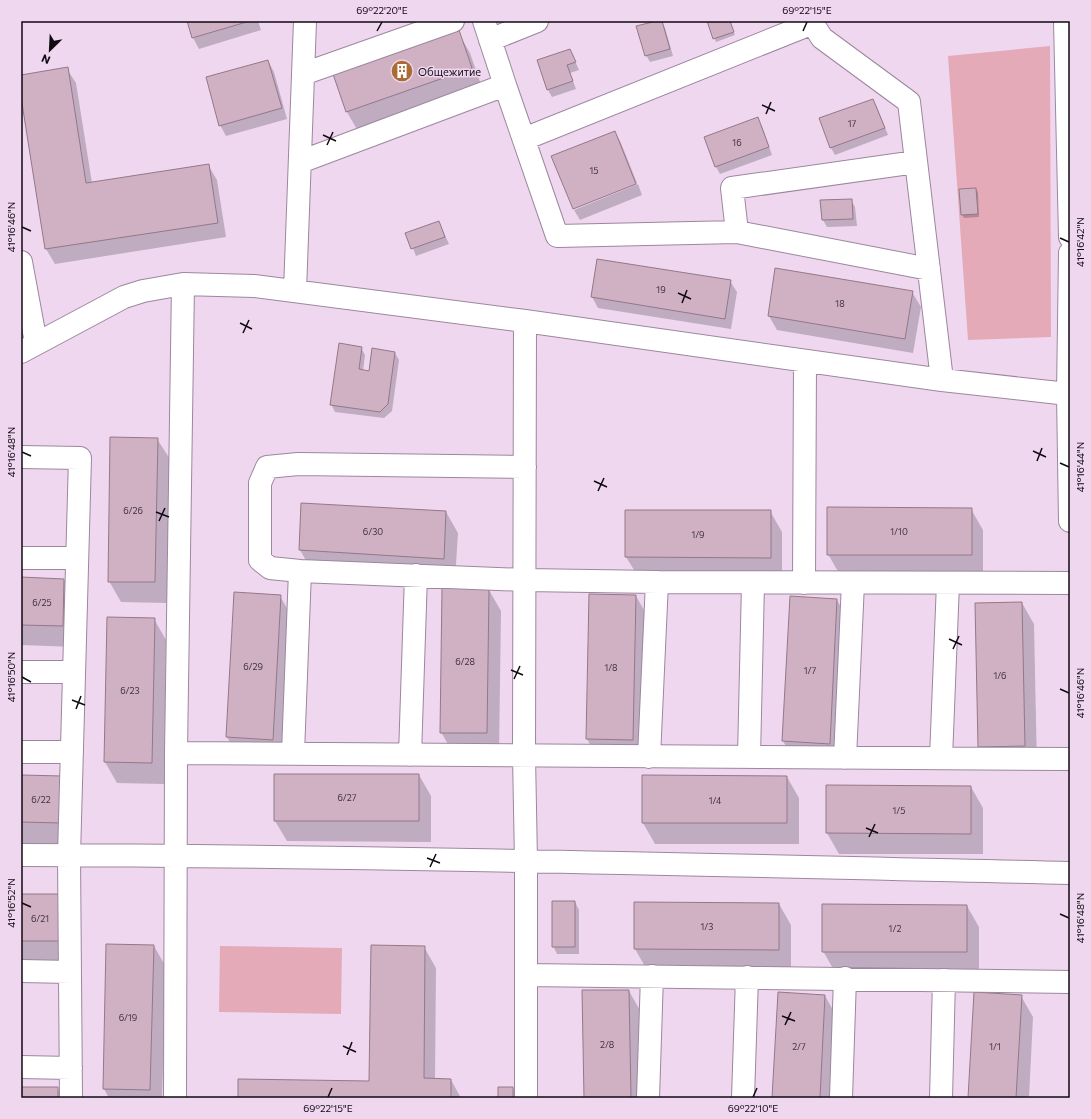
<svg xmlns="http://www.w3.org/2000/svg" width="1091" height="1119" font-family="Commissioner,sans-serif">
  <rect width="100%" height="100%" fill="#efd7f0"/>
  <path fill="#e4aab8" d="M 1050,46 L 1051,337 L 968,340 L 948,56 Z
    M 220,946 L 342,948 L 341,1014 L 219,1012 Z"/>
  <path fill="#0003" d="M 188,21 L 258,21 L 261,30 L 199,49 L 193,38 Z
    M 661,21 L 665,28 L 673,56 L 650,62 L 646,55 Z
    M 708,21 L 729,21 L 735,35 L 716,42 Z
    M 458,32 L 470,53 L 483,90 L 359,133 L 347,112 L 334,75 Z
    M 570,50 L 579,70 L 570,73 L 576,89 L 552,97 L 548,90 L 538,61 Z
    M 268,61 L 274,72 L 287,119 L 226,136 L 220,125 Z
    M 67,69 L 76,83 L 92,183 L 208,165 L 217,180 L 226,237 L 55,264 L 46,249 L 21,90 L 21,76 Z
    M 873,100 L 877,107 L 888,135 L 835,155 L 831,148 L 820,119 Z
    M 757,119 L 762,126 L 772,155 L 720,174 L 716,167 L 705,137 Z
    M 615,132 L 621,143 L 637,183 L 574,208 Z
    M 638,184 L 642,195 L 580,220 L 574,210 Z
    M 976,189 L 978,192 L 979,217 L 964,218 L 962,214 Z
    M 851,200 L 855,207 L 857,226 L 827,227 L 823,220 L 821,201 Z
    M 439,222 L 449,244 L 416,256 L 407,233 Z
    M 730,281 L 737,292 L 731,329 L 598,308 L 592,297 Z
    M 912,292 L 921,307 L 913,353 L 777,330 L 769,316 Z
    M 361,348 L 365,355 L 363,371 L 369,372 L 395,353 L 399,360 L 392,411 L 384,418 L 335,412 L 331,404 Z
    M 157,439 L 170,459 L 167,603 L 121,602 L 109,581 Z
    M 302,504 L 446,512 L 458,533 L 455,580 L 312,571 L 300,550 Z
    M 971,509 L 983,530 L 983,576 L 840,575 L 828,554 Z
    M 770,511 L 782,532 L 782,578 L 639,578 L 626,557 Z
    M 21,578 L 64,580 L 76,601 L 75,647 L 21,645 Z
    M 489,590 L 501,611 L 499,754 L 453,753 L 441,732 Z
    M 280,596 L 292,617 L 285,760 L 239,758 L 227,737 Z
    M 636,596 L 648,617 L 645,761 L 599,760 L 587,739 Z
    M 837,600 L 849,621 L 841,765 L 795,762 L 783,741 Z
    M 1022,603 L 1034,624 L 1037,767 L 991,768 L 979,747 Z
    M 154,619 L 166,640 L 164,784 L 117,783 L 105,762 Z
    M 419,775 L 431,796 L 431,842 L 287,841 L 275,821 Z
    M 21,776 L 61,777 L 73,844 L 21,843 Z
    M 787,777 L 799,798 L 799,844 L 655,844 L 643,823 Z
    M 971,787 L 983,808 L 983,854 L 839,854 L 827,833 Z
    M 21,895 L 58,895 L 70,962 L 21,962 Z
    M 575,902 L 579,910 L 579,954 L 557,954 L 553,946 Z
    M 635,903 L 779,904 L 791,925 L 791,971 L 647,970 L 635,949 Z
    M 967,906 L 979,927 L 979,973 L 835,972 L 823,951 Z
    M 154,946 L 166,967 L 162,1098 L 109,1098 L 104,1089 Z
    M 424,947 L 436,968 L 435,1079 L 451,1080 L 461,1098 L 239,1098 L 370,1082 Z
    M 629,991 L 641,1012 L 642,1098 L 585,1098 Z
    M 825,996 L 837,1017 L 833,1098 L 773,1098 Z
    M 1021,996 L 1033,1017 L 1029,1098 L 969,1098 Z
    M 21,1088 L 57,1088 L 63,1098 L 21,1098 Z
    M 513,1088 L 517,1095 L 517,1098 L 499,1098 Z"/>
  <path fill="#d0b1c3" stroke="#947888" d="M 187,21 L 250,21 L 192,38 Z
    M 657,21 L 662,21 L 670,49 L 645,56 L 636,26 Z
    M 707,21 L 730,21 L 734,32 L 713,39 Z
    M 459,30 L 472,68 L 346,112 L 333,74 Z
    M 570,49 L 576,62 L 567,65 L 573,81 L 547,90 L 537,60 Z
    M 268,60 L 282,108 L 219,126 L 206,77 Z
    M 68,67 L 86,183 L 209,164 L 218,223 L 45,249 L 21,97 L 21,75 Z
    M 873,99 L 885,128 L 830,148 L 819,118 Z
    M 758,117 L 769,147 L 715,167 L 704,137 Z
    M 615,131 L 636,184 L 573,209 L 551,156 Z
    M 976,188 L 978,214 L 961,215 L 959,189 Z
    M 852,199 L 853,219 L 822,220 L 820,200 Z
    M 439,221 L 445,237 L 411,249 L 405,233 Z
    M 597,259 L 731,280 L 725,319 L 591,297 Z
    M 775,268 L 913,291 L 905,339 L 768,316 Z
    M 339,343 L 362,347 L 359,369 L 369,371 L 372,348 L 395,352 L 388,404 L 380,412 L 330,405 Z
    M 110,437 L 158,438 L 155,582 L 108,582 Z
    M 301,503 L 446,511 L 444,559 L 299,550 Z
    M 827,507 L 972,508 L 972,555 L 827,555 Z
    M 625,510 L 771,510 L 771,558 L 625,557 Z
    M 21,577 L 64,579 L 63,626 L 21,625 Z
    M 442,588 L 489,589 L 487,733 L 440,733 Z
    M 234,592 L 281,595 L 273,740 L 226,737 Z
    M 589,594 L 636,595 L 633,740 L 586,739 Z
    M 790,596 L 837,599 L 830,744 L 782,741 Z
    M 1022,602 L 1025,746 L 978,747 L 975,603 Z
    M 107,617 L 155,618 L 152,763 L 104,762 Z
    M 274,774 L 419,774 L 419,821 L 274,821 Z
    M 21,775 L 62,776 L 61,823 L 21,822 Z
    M 642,775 L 787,776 L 787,823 L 642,823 Z
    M 826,785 L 971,786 L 971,834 L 826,833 Z
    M 21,894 L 59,894 L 59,941 L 21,941 Z
    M 552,901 L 575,901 L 575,947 L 552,947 Z
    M 634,902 L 779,903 L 779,950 L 634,949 Z
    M 822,904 L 967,905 L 967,952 L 822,952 Z
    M 106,944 L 154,945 L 150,1090 L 103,1089 Z
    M 371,945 L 425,946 L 424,1078 L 451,1079 L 451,1098 L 238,1098 L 238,1079 L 369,1081 Z
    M 582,990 L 629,990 L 631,1098 L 584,1098 Z
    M 778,992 L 825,995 L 820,1098 L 772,1098 Z
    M 974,992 L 1022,995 L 1016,1098 L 968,1098 Z
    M 21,1087 L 58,1087 L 58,1098 L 21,1098 Z
    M 498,1087 L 513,1087 L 513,1098 L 498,1098 Z"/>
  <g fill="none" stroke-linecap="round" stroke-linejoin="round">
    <g stroke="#9c879e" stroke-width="24">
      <path id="minor" d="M 811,21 L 822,38 L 909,102 L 942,380
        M 1065,21 L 1070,237
        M 490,40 L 537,21
        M 303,74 L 453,21
        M 505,85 L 557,236 L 737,232 L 929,269
        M 524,139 L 813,23
        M 300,162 L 505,85 L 484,21
        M 737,232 L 732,188 L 916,162
        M 1070,253 L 1068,394 L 1070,521
        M 21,262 L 36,343
        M 295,291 L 305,21
        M 525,321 L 524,756 L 526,861 L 526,1098
        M 21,352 L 124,297 L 143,291 L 183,284 L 254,286 L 525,321 L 942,380 L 1068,394
        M 21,457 L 80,458 L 69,856 L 71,1098
        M 21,558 L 77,558
        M 300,571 L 270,568 L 260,560 L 260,483 L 267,467 L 298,464 L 525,467
        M 804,583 L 805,361
        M 21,672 L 74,672
        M 21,752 L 72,752
        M 176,753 L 1070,759
        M 293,753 L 300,571 L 525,580 L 657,582 L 1070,583
        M 410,755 L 416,575
        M 649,757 L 657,582
        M 749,757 L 753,583
        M 845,758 L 853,583
        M 941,758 L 948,583
        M 21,855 C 371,856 720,865 1070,873
        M 21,971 L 70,972
        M 526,975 L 1070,982
        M 21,1067 L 71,1068
        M 175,1098 L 176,753 L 183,284
        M 648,1098 L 652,976
        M 743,1098 L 747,977
        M 841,1098 L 845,978
        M 941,1098 L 944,980"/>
    </g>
    <use href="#minor" stroke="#fff" stroke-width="22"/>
  </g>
  <path fill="none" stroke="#110912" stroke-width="1.5" d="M 377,31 L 382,22M 803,31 L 807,22M 762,105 L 775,111M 766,114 L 771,102M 323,135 L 336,141M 327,145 L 333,132M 22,227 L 31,231M 1060,238 L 1069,242M 678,293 L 691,299M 682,303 L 687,290M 240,323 L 252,329M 243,333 L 249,320M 1033,451 L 1046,457M 22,452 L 31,456M 1037,461 L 1042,448M 1060,463 L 1069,467M 594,481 L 607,487M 598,491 L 604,478M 156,512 L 169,517M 159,521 L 165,508M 949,639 L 962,645M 953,649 L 959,636M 511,670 L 523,675M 22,677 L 31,682M 514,679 L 520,666M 1060,689 L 1069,693M 72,700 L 85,705M 76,709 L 81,696M 866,828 L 878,833M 869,837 L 875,824M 427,858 L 440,863M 430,867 L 436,854M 22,903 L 31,907M 1060,914 L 1069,918M 782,1016 L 795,1021M 785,1025 L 791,1012M 343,1046 L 356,1052M 347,1055 L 352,1042M 328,1097 L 332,1088M 753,1097 L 757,1088"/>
  <defs>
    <g id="building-disc" transform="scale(1.15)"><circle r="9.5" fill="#ab6c33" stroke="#efd7f0"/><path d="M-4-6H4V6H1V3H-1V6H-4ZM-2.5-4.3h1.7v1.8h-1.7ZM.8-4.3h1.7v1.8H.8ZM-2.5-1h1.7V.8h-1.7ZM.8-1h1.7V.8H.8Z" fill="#fff"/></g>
  </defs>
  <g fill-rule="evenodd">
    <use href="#building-disc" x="402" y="71"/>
  </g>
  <g text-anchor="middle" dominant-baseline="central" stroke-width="3" stroke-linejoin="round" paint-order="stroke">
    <g font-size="9" fill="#41333e">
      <text x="852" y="123">17</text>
      <text x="737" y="142">16</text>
      <text x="594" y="170">15</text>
      <text x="661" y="289">19</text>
      <text x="840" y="303">18</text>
      <text x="133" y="510">6/26</text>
      <text x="373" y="531">6/30</text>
      <text x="899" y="531">1/10</text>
      <text x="698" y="534">1/9</text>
      <text x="42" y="602">6/25</text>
      <text x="465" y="661">6/28</text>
      <text x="253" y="666">6/29</text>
      <text x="611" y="667">1/8</text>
      <text x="810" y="670">1/7</text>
      <text x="1000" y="675">1/6</text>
      <text x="130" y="690">6/23</text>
      <text x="347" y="797">6/27</text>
      <text x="41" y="799">6/22</text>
      <text x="715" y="800">1/4</text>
      <text x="899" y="810">1/5</text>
      <text x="40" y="918">6/21</text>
      <text x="707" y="926">1/3</text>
      <text x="895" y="928">1/2</text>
      <text x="128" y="1017">6/19</text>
      <text x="607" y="1044">2/8</text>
      <text x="799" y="1046">2/7</text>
      <text x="995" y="1046">1/1</text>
    </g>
    <g font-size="11" fill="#110912" stroke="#efd7f0" text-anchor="start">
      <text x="418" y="71">Общежитие</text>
    </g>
  </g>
  <rect width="1091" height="1119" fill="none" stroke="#efd7f0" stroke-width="44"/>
  <g transform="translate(50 50) rotate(204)" stroke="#efd7f0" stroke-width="3" paint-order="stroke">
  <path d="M0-3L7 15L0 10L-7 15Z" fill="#110912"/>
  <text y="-6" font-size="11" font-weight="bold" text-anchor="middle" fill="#110912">N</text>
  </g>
  <rect x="22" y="22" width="1047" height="1075" fill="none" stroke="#110912" stroke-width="1.5"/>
  <g font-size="10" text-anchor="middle" fill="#110912">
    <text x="382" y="14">69°22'20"E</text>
    <text x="807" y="14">69°22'15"E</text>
    <text transform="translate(11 227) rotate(-90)" y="4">41°16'46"N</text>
    <text transform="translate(1080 242) rotate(-90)" y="4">41°16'42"N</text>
    <text transform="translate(11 452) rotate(-90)" y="4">41°16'48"N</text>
    <text transform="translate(1080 467) rotate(-90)" y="4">41°16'44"N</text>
    <text transform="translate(11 677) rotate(-90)" y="4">41°16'50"N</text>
    <text transform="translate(1080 693) rotate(-90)" y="4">41°16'46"N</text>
    <text transform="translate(11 903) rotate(-90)" y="4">41°16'52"N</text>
    <text transform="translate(1080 918) rotate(-90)" y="4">41°16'48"N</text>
    <text x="328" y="1112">69°22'15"E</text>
    <text x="753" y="1112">69°22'10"E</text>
  </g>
</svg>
